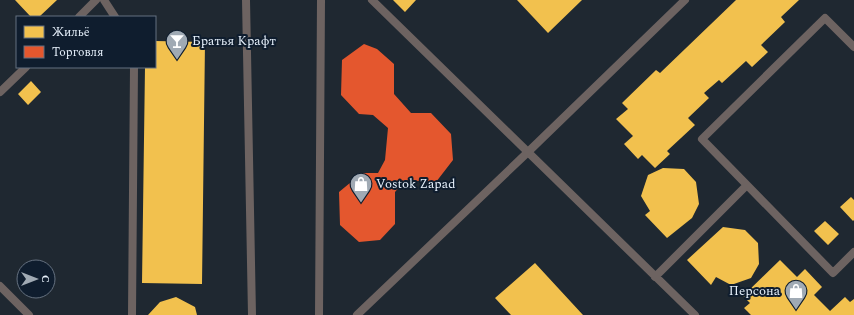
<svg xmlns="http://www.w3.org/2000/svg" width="854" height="315" font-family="Spectral,serif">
  <rect width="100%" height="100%" fill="#1f2831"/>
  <path fill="#f2c14e" d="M 15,0 L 57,0 L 39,17 L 31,17 Z
    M 393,0 L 416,0 L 405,12 Z
    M 517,0 L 582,0 L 548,33 Z
    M 736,0 L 799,0 L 781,17 L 785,22 L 761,45 L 768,52 L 752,67 L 746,61 L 722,83 L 719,80 L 704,93 L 709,98 L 688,118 L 695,125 L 667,151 L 670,154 L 655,168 L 642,155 L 638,159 L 624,144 L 633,136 L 616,119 L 628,109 L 622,103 L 656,70 L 660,73 Z
    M 155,41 L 205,42 L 202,284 L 142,283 L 145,67 L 155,67 Z
    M 31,81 L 41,92 L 28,105 L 18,94 Z
    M 663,168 L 684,169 L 696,182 L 699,204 L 692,218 L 667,238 L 645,215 L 650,211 L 641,196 L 648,175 Z
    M 851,197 L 854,200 L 854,220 L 853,221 L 840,207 Z
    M 825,221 L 839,234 L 828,245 L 814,231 Z
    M 723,227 L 745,230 L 758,243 L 759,264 L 751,278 L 731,285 L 716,277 L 711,285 L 687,260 Z
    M 780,260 L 797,277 L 805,269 L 822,287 L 814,295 L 830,311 L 845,297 L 850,302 L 854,299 L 854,315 L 751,315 L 744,308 L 750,303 L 743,296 Z
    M 535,263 L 583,315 L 511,315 L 495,298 Z
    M 176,297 L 195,307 L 197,315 L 148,315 L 160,302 Z"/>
  <path fill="#e4572e" d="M 364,44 L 377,49 L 394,64 L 394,94 L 411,113 L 431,113 L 451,134 L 453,160 L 436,182 L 405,180 L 395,192 L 395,224 L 380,240 L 359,242 L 340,225 L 339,192 L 362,173 L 378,173 L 385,160 L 388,128 L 373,115 L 359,114 L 341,95 L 342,60 Z"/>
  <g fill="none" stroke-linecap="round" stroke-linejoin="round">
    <path stroke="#6d6361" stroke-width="8" d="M 104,0 L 115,17
      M 246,0 L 252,315
      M 372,0 L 695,315
      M 79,17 L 96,0
      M 854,47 L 825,18 L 702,139 L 833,273 L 854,252
      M 0,92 L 26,67
      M 655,277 L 747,185
      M 0,286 L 29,315
      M 132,315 L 134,67
      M 319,315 L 321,0
      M 357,315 L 528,152 L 685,0"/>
  </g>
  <defs>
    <g id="bar-pin" transform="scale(1.15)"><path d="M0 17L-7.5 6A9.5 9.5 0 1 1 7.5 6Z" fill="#a0aab4" stroke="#0f1d2e"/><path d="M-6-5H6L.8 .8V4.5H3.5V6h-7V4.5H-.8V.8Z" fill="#fff"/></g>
    <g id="shop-pin" transform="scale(1.15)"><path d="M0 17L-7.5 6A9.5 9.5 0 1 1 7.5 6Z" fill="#a0aab4" stroke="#0f1d2e"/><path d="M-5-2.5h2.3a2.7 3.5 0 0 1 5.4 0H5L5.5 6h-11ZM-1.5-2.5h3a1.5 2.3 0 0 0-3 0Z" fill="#fff"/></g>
  </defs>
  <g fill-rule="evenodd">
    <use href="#bar-pin" x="177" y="41"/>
    <use href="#shop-pin" x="361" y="184"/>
    <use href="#shop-pin" x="796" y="291"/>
  </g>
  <g text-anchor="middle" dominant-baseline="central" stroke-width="4" stroke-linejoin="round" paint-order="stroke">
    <g font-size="13" fill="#e6f0fb" stroke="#0f1d2e" text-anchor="start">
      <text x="192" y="41">Братья Крафт</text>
      <text x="376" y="184">Vostok Zapad</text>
      <text x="780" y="291" text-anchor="end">Персона</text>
    </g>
  </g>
  <rect x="16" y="16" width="140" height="52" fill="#0f1d2e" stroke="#657180"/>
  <rect x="24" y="26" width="20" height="12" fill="#f2c14e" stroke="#657180"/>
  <text x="52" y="36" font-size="12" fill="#e6f0fb">Жильё</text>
  <rect x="24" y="46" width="20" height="12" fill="#e4572e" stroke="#657180"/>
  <text x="52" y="56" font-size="12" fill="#e6f0fb">Торговля</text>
  <g transform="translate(36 279) rotate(90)"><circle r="19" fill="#0f1d2e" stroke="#657180"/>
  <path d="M0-3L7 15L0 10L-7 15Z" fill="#a0aab4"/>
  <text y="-6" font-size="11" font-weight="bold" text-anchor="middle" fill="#e6f0fb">С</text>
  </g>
</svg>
